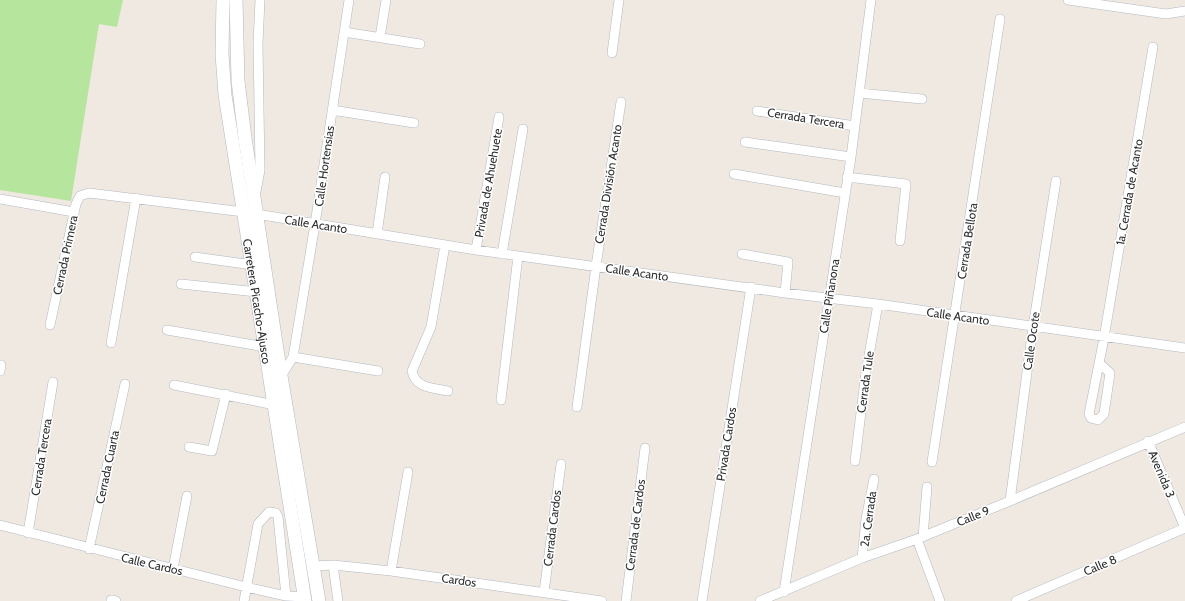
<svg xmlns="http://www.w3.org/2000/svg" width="1185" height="601" font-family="Cabin,sans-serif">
  <rect width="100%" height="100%" fill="#efe9e1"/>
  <path fill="#b6e59e" d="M 0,0 L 123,0 L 117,27 L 99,24 L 71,201 L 0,190 Z"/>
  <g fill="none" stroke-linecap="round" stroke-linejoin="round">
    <g stroke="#b4b7c1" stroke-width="10">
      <path id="street" d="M 1068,0 L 1166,14 L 1185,11
        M 344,32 L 420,44
        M 380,37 L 386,0
        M 612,53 L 619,0
        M 859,93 L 922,99
        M 332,110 L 414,123
        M 757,111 L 855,126
        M 745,142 L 851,157
        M 734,174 L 845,193
        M 847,177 L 906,184 L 900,241
        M 256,192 L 260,170 L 258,44 L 260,0
        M 0,199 L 74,212
        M 377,234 L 385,177
        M 445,245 L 431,327 L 412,371 C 415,388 433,388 448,391
        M 476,250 L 499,117
        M 502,254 L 523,129
        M 742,254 L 788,262 L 785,293
        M 195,257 L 253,265
        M 181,284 L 257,292
        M 50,325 L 76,204 L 80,196 L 89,193 L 244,212 L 476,250 L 785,293 L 878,304 L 1185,348
        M 167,330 L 265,347
        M 111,343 L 136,198
        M 293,357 L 378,371
        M 1099,363 L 1110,373 L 1104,414 L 1098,420 L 1091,418 L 1089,414 L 1104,338 L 1153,47
        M 0,371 L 1,365
        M 281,376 L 293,357 L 315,224 L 349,0
        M 174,385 L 275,405
        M 501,400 L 518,256
        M 577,407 L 596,266 L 621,102
        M 1148,441 L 1185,528
        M 189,447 L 212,451 L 226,394
        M 855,461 L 866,372 L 878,304
        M 932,462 L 1000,19
        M 1010,501 L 1033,327 L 1056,181
        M 0,525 L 246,587 L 286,596 L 305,597
        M 28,533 L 53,382
        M 923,537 L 927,487
        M 917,539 L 940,601
        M 89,549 L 125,384
        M 862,558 L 866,519 L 874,479
        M 333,565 L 338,601
        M 314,566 L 333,565 L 391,571 L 602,601
        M 173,569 L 187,496
        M 391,571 L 408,472
        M 544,592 L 561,464
        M 784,592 L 851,157 L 871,0
        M 111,600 L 116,601
        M 244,601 L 258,524 L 269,512 L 276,513 L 278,517 L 286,596
        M 626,601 L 645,448
        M 702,601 L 751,287
        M 760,601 L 862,558 L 917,539 L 1010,501 L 1185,427
        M 1016,601 L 1185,528"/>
    </g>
    <g stroke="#b4b7c1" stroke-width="14">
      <g id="secondary">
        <path id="s1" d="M 223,0 L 222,54 L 225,95 L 305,601"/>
        <path d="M 236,0 L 238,81 L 245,138 L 281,376 L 319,601"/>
      </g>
    </g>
    <use href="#street" stroke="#fff" stroke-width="9"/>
    <use href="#secondary" stroke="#fff" stroke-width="13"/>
  </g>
  <g text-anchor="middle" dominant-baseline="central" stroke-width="3" stroke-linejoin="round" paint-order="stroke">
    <g font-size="12" fill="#2e2e2e" stroke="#fff">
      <text transform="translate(806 118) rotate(9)">Cerrada Tercera</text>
      <text transform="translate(324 166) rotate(-82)">Calle Hortensias</text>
      <text transform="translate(488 183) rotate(-80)">Privada de Ahuehuete</text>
      <text transform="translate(608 184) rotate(-81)">Cerrada División Acanto</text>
      <text transform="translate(1129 192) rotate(-80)">1a. Cerrada de Acanto</text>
      <text transform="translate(316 224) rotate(9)">Calle Acanto</text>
      <text transform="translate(967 241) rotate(-81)">Cerrada Bellota</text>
      <text transform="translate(65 255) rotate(-78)">Cerrada Primera</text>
      <text transform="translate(637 272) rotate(8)">Calle Acanto</text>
      <text transform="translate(829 296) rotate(-81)">Calle Piñanona</text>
      <text stroke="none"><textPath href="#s1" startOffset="304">Carretera Picacho-Ajusco</textPath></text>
      <text transform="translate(958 316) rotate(8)">Calle Acanto</text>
      <text transform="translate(1031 341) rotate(-82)">Calle Ocote</text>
      <text transform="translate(865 382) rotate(-82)">Cerrada Tule</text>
      <text transform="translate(726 444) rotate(-81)">Privada Cardos</text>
      <text transform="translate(41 457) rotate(-81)">Cerrada Tercera</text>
      <text transform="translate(107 467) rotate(-78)">Cerrada Cuarta</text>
      <text transform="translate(1162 474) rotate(67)">Avenida 3</text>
      <text transform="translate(973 516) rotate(-22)">Calle 9</text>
      <text transform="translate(868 519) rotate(-82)">2a. Cerrada</text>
      <text transform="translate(635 525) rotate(-83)">Cerrada de Cardos</text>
      <text transform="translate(552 528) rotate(-83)">Cerrada Cardos</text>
      <text transform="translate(152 564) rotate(13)">Calle Cardos</text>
      <text transform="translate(1100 565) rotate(-23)">Calle 8</text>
      <text transform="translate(459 580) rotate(8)">Cardos</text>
    </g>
  </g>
</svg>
